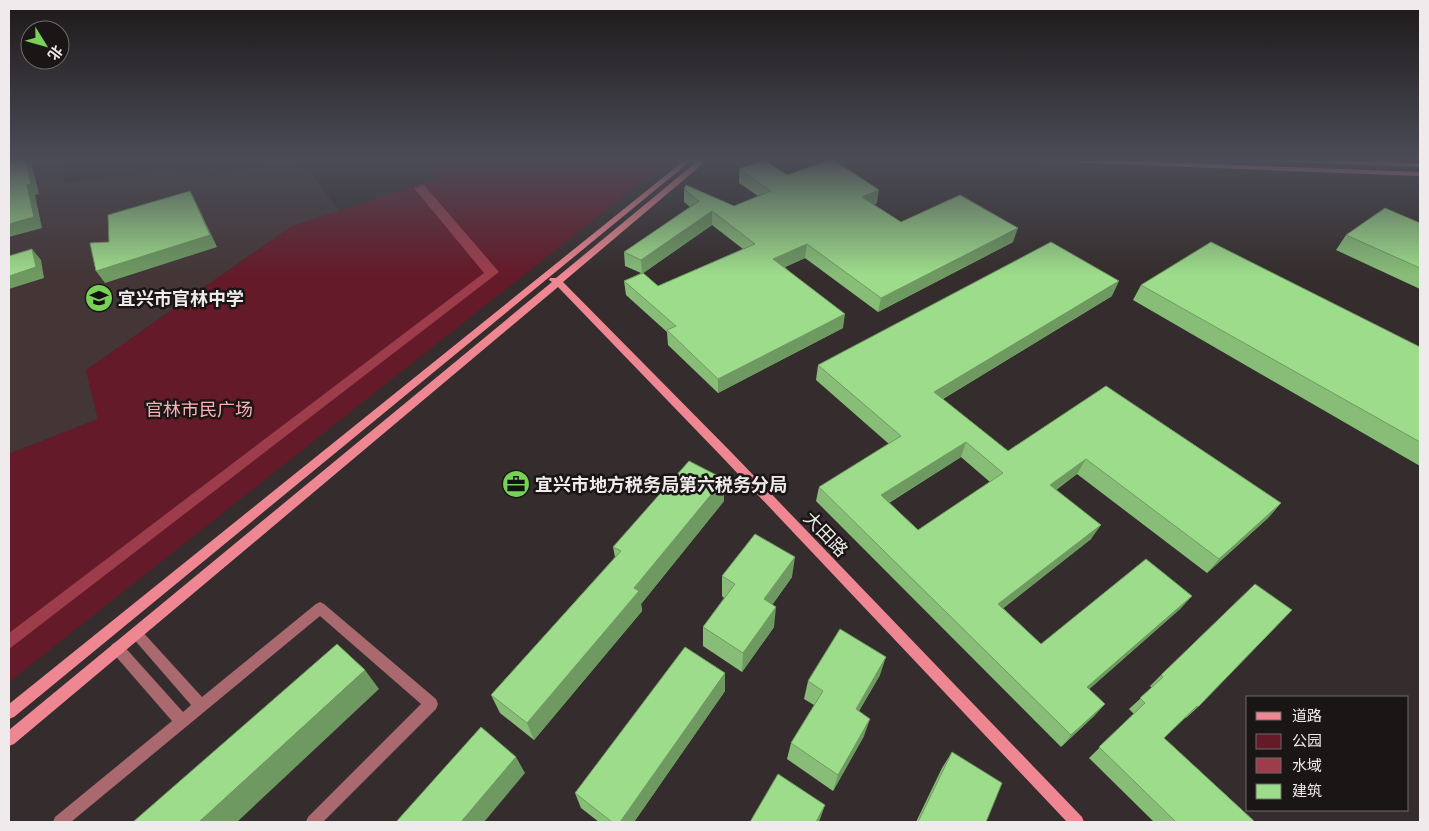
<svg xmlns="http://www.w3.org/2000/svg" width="1429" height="831" font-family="Inter,'Noto Sans SC',sans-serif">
  <rect width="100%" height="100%" fill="#352d2d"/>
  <path fill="#443637" d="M 9,159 L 60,159 L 65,183 L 159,171 L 216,175 L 281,163 L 307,168 L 339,211 L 292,226 L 86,370 L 98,419 L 9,454 Z"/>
  <path fill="#651a29" d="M 424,159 L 659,159 L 661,161 L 659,168 L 9,682 L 9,454 L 98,419 L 86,370 L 292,226 L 439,178 Z"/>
  <path fill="#9d3d4c" d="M 424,185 L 499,272 L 9,649 L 9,633 L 484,273 L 414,188 Z"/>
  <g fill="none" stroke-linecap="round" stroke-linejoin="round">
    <path fill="#aa686f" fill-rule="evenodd" d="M 320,602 L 324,604 L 436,699 L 438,704 L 436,709 L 323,822 L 306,822 L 308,817 L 421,704 L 320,616 L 71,822 L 53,822 L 55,817 L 172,721 L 112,652 L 111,648 L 112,644 L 117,642 L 122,644 L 183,712 L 191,705 L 132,637 L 130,633 L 132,629 L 136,627 L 140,629 L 202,697 L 316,604 Z"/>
    <path fill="#ef8792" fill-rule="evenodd" d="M 686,159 L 693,159 L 14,717 L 9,719 L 9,704 Z
      M 700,159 L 706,159 L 699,167 L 563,282 L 731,452 L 1082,817 L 1084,822 L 1067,822 L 723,458 L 558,287 L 14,744 L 9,746 L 9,730 L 552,282 L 549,280 L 550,278 L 556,278 Z
      M 1032,159 L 1081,159 L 1420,172 L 1420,176 L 1035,161 Z
      M 1258,159 L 1309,159 L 1420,163 L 1420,167 L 1261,161 Z"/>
  </g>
  <path fill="#87bd77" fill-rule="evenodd" d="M 739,169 L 787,175 L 877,203 L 873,205 L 901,222 L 1013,242 L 878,312 L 805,258 L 785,267 L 843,328 L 718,393 L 668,345 L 667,332 L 626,295 L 624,281 L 641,273 L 625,266 L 624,252 L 690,207 L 684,202 L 684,189 L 734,206 L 758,196 L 739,183 ZM 712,225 L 743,249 L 658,286 L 643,273 Z
    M 1420,223 L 1420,289 L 1336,250 L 1346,235 Z
    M 1141,285 L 1420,347 L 1420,466 L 1133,300 Z
    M 1112,296 L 943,399 L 1008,451 L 1106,386 L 1281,503 L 1268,518 L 1207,573 L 1077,474 L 1056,490 L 1091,539 L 1003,608 L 1041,644 L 1192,596 L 1180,609 L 1089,689 L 1105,704 L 1094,716 L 1061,747 L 816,501 L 819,487 L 889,444 L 816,380 L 818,365 ZM 961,457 L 990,482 L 918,530 L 889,503 Z
    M 724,501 L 641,604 L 642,611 L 534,740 L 500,713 L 491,695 L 615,557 L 613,547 Z
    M 722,576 L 792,577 L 772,605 L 774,627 L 742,672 L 703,646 L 703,627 L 724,598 L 722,596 Z
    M 880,675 L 859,711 L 864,736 L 833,791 L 787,759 L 791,743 L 814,705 L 804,699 L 808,681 Z
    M 1161,675 L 1198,707 L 1186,718 L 1185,717 L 1164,738 L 1255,822 L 1154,822 L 1089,758 L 1134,714 L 1129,709 L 1152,688 L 1150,686 Z
    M 725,691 L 634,822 L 599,822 L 581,808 L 575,793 Z
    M 952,752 L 986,822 L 916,822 L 942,768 Z"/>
  <path fill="#6e9a61" d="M 26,159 L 30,159 L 31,161 L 39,194 L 35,195 L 42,228 L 9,237 L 9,224 L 27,185 Z
    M 879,190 L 877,203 L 859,211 L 862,197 Z
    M 190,191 L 196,202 L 217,247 L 105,283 L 96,271 Z
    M 712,211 L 712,225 L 642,274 L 641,260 Z
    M 1018,228 L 1013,242 L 878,312 L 881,298 Z
    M 807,244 L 805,258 L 772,273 L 773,259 Z
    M 32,249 L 41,260 L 44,278 L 9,289 L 9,276 Z
    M 1119,281 L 1112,296 L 929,407 L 934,392 Z
    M 845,314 L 843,328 L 718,393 L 718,379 Z
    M 966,442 L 961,457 L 877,510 L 881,495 Z
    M 1086,459 L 1077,474 L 1042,499 L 1050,485 Z
    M 724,479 L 724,501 L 641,604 L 642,611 L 534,740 L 527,723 L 634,588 Z
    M 1281,503 L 1268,518 L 1207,573 L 1219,559 Z
    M 1101,525 L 1091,539 L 991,618 L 998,604 Z
    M 795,557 L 792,577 L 762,619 L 764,599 Z
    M 1192,596 L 1180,609 L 1077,700 L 1087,687 Z
    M 776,607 L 774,627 L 742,672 L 743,653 Z
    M 886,657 L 880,675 L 850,726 L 856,709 Z
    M 365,670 L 379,689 L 237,822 L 199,822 Z
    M 725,673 L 725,691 L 634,822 L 620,822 Z
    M 1105,704 L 1094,716 L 1061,747 L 1071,735 Z
    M 870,719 L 864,736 L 833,791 L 838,775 Z
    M 516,757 L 525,773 L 484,822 L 461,822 Z
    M 825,805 L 819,822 L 816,822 Z"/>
  <path fill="#9ddc8a" stroke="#6e9a61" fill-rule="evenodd" d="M 9,159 L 26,159 L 31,184 L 27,185 L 34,217 L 9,224 Z
    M 832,159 L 879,190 L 862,197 L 901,222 L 960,195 L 1018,228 L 881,298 L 807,244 L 773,259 L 845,314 L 718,379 L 667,330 L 676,326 L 624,281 L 643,273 L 658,286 L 755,244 L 712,211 L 641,260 L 624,252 L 699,201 L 684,189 L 686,185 L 734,206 L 771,191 L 739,169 L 764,160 L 787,175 Z
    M 190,191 L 210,235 L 96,271 L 90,243 L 109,242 L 108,215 Z
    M 1385,208 L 1420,223 L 1420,268 L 1346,235 Z
    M 1051,242 L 1119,281 L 934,392 L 1008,451 L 1106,386 L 1281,503 L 1219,559 L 1086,459 L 1050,485 L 1101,525 L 998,604 L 1041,644 L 1146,559 L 1192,596 L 1087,687 L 1105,704 L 1071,735 L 819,487 L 901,436 L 818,365 ZM 966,442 L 1003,473 L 918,530 L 881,495 Z
    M 1211,242 L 1420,347 L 1420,442 L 1141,285 Z
    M 32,249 L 36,267 L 9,276 L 9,256 Z
    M 689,461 L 724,479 L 634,588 L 639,591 L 527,723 L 491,695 L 621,551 L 613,547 Z
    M 755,534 L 795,557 L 764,599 L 776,607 L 743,653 L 703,627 L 735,584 L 722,576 Z
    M 1255,584 L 1292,610 L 1198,707 L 1197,706 L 1164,738 L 1255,822 L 1176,822 L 1099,747 L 1145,703 L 1140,698 L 1163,677 L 1161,675 Z
    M 840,629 L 886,657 L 856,709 L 870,719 L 838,775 L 791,743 L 823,691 L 808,681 Z
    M 337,644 L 365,670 L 199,822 L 133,822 Z
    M 685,647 L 725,673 L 620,822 L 612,822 L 575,793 Z
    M 481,727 L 516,757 L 461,822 L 396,822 Z
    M 952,752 L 1002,783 L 986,822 L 918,822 Z
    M 778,774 L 825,805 L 816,822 L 750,822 Z"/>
  <linearGradient id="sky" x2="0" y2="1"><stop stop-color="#1d1919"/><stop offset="0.58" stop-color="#4b4c57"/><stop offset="1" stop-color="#4b4c57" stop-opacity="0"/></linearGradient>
  <rect width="1429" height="275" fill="url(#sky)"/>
  <defs>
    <g id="school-disc" transform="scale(1.4375)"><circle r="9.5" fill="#78d258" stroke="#1a1616"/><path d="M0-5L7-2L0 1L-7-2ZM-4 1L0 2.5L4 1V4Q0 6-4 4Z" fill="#111"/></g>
    <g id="office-disc" transform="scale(1.4375)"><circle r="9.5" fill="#78d258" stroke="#1a1616"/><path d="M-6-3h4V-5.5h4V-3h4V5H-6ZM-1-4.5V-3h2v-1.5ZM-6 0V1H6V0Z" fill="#111"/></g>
  </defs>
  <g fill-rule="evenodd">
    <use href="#school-disc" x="99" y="298"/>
    <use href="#office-disc" x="516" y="484"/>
  </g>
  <g text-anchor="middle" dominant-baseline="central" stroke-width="5" stroke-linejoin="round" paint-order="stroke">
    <g font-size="18" font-weight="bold" fill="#efeaeb" stroke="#1a1616" text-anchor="start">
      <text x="118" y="298">宜兴市官林中学</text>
      <text x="535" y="484">宜兴市地方税务局第六税务分局</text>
    </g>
    <g font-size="18" fill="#feaeb5" stroke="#1a1616">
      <text x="199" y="409">官林市民广场</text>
    </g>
    <g font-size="18" fill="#efeaeb" stroke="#1a1616">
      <text transform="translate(826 534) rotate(46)">大田路</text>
    </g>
  </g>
  <rect width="1429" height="831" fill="none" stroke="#efeaeb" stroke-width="20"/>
  <rect x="1246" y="696" width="162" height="115" fill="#1a1616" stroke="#6f6b6b"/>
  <rect x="1256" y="712" width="25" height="8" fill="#ef8792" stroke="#6f6b6b"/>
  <text x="1292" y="721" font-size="15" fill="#efeaeb">道路</text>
  <rect x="1256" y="734" width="25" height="15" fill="#651a29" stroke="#6f6b6b"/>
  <text x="1292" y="746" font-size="15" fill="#efeaeb">公园</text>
  <rect x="1256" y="758" width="25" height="15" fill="#9d3d4c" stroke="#6f6b6b"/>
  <text x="1292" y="771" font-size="15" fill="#efeaeb">水域</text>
  <rect x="1256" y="784" width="25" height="15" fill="#9ddc8a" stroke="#6f6b6b"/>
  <text x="1292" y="796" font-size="15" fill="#efeaeb">建筑</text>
  <g transform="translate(45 45) rotate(127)"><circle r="24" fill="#1a1616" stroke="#6f6b6b"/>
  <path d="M0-4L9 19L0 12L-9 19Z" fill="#78d258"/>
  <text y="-8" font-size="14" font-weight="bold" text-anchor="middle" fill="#efeaeb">北</text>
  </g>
</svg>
